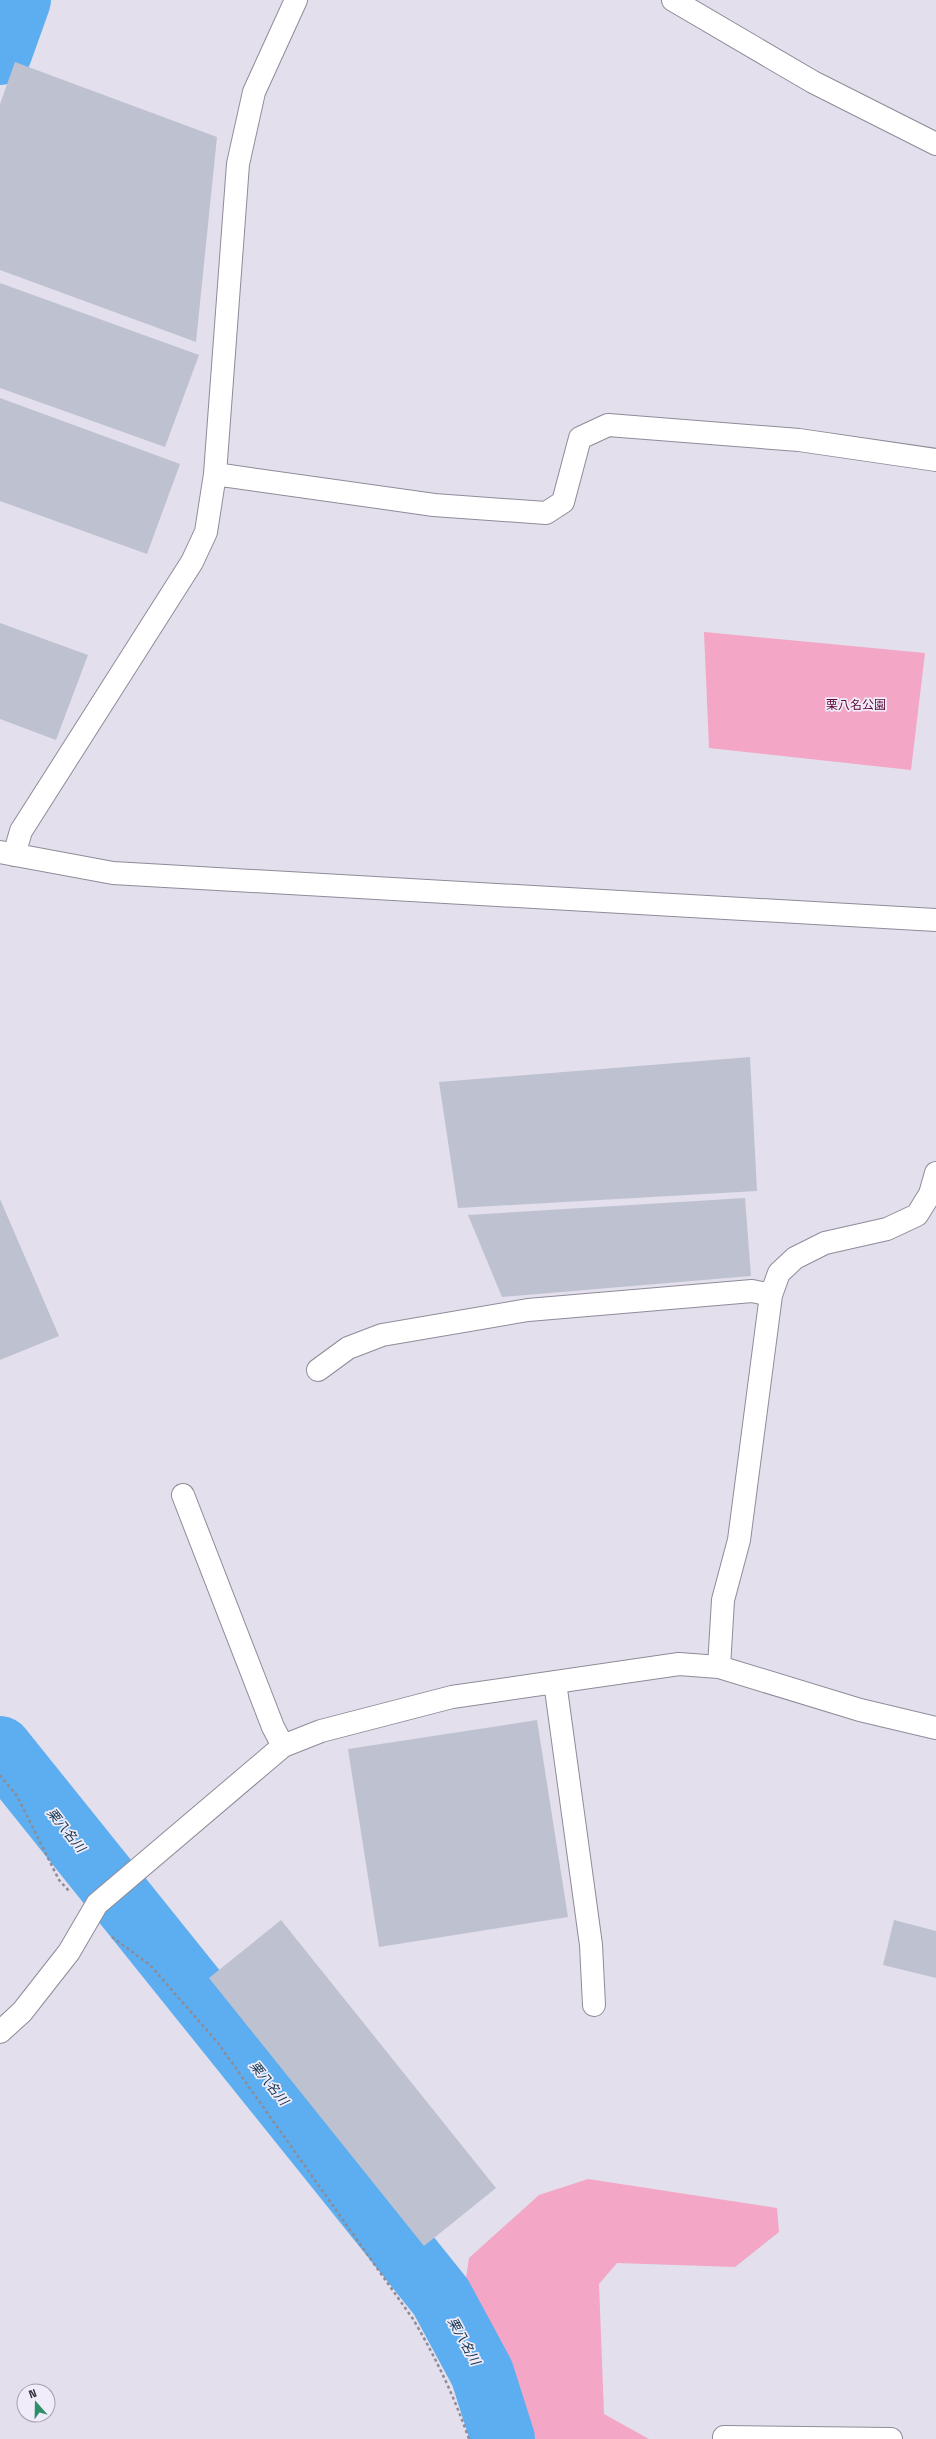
<svg xmlns="http://www.w3.org/2000/svg" width="936" height="2439" font-family="'Space Grotesk','Noto Sans JP',sans-serif">
  <rect width="100%" height="100%" fill="#e3dfed"/>
  <path fill="#f3a6c5" d="M 704,632 L 925,653 L 911,770 L 709,748 Z
    M 588,2179 L 777,2208 L 779,2232 L 735,2267 L 617,2263 L 599,2284 L 604,2414 L 649,2439 L 527,2439 L 499,2353 L 464,2292 L 469,2258 L 539,2195 Z"/>
  <g fill="none" stroke-linecap="round" stroke-linejoin="round">
    <path stroke="#5daef0" stroke-width="64" d="M 0,53 L 19,0
      M 0,1748 L 441,2297 L 482,2373 L 503,2439"/>
  </g>
  <path fill="#bec2d0" d="M 15,62 L 217,137 L 196,342 L 0,270 L 0,104 Z
    M 0,283 L 199,355 L 165,447 L 0,388 Z
    M 0,398 L 180,464 L 147,554 L 0,501 Z
    M 0,623 L 88,655 L 56,740 L 0,719 Z
    M 750,1057 L 757,1191 L 458,1208 L 439,1082 Z
    M 745,1198 L 751,1276 L 502,1297 L 468,1215 Z
    M 0,1199 L 59,1336 L 0,1360 Z
    M 537,1720 L 568,1917 L 379,1947 L 348,1749 Z
    M 281,1920 L 496,2188 L 424,2246 L 209,1978 Z
    M 894,1920 L 936,1931 L 936,1978 L 883,1965 Z"/>
  <g fill="none" stroke-linecap="round" stroke-linejoin="round">
    <g stroke="#8f8b98" stroke-width="24">
      <path id="minor" d="M 673,0 L 813,82 L 936,144
        M 215,474 L 434,505 L 546,513 L 563,502 L 580,438 L 608,425 L 799,440 L 936,460
        M 0,852 L 113,873 L 936,920
        M 14,855 L 21,831 L 192,562 L 206,532 L 215,474 L 238,164 L 254,92 L 296,0
        M 318,1370 L 348,1348 L 382,1335 L 528,1310 L 752,1291 L 771,1295
        M 183,1495 L 273,1727 L 283,1746
        M 719,1667 L 723,1600 L 739,1540 L 771,1295 L 779,1273 L 795,1258 L 825,1243 L 887,1229 L 917,1215 L 930,1194 L 936,1173
        M 555,1682 L 591,1945 L 594,2005
        M 0,2032 L 22,2012 L 69,1952 L 97,1904 L 283,1746 L 321,1731 L 452,1697 L 679,1664 L 719,1667 L 860,1710 L 936,1728
        M 724,2437 L 891,2439"/>
    </g>
    <path stroke="#8e8b95" stroke-width="2.5" stroke-dasharray="3 3" stroke-linecap="butt" d="M 0,1775 L 17,1796 L 59,1880 L 69,1891
      M 112,1937 L 150,1965 L 218,2043 L 413,2319 C 436,2358 454,2396 469,2439"/>
    <use href="#minor" stroke="#fff" stroke-width="22"/>
  </g>
  <g text-anchor="middle" dominant-baseline="central" stroke-width="3.5" stroke-linejoin="round" paint-order="stroke">
    <g font-size="12" fill="#5e0737" stroke="#f0ecfa">
      <text x="856" y="705">栗八名公園</text>
    </g>
    <g font-size="13" font-style="italic" fill="#12344e" stroke="#f0ecfa">
      <text transform="translate(66 1830) rotate(51)">栗八名川</text>
      <text transform="translate(269 2083) rotate(51)">栗八名川</text>
      <text transform="translate(464 2341) rotate(61)">栗八名川</text>
    </g>
  </g>
  <g transform="translate(36 2403) rotate(340)"><circle r="19" fill="#f0ecfa" stroke="#a4a1ab"/>
  <path d="M0-3L7 15L0 10L-7 15Z" fill="#2c8f69"/>
  <text y="-6" font-size="11" font-weight="bold" text-anchor="middle" fill="#313035">N</text>
  </g>
</svg>
